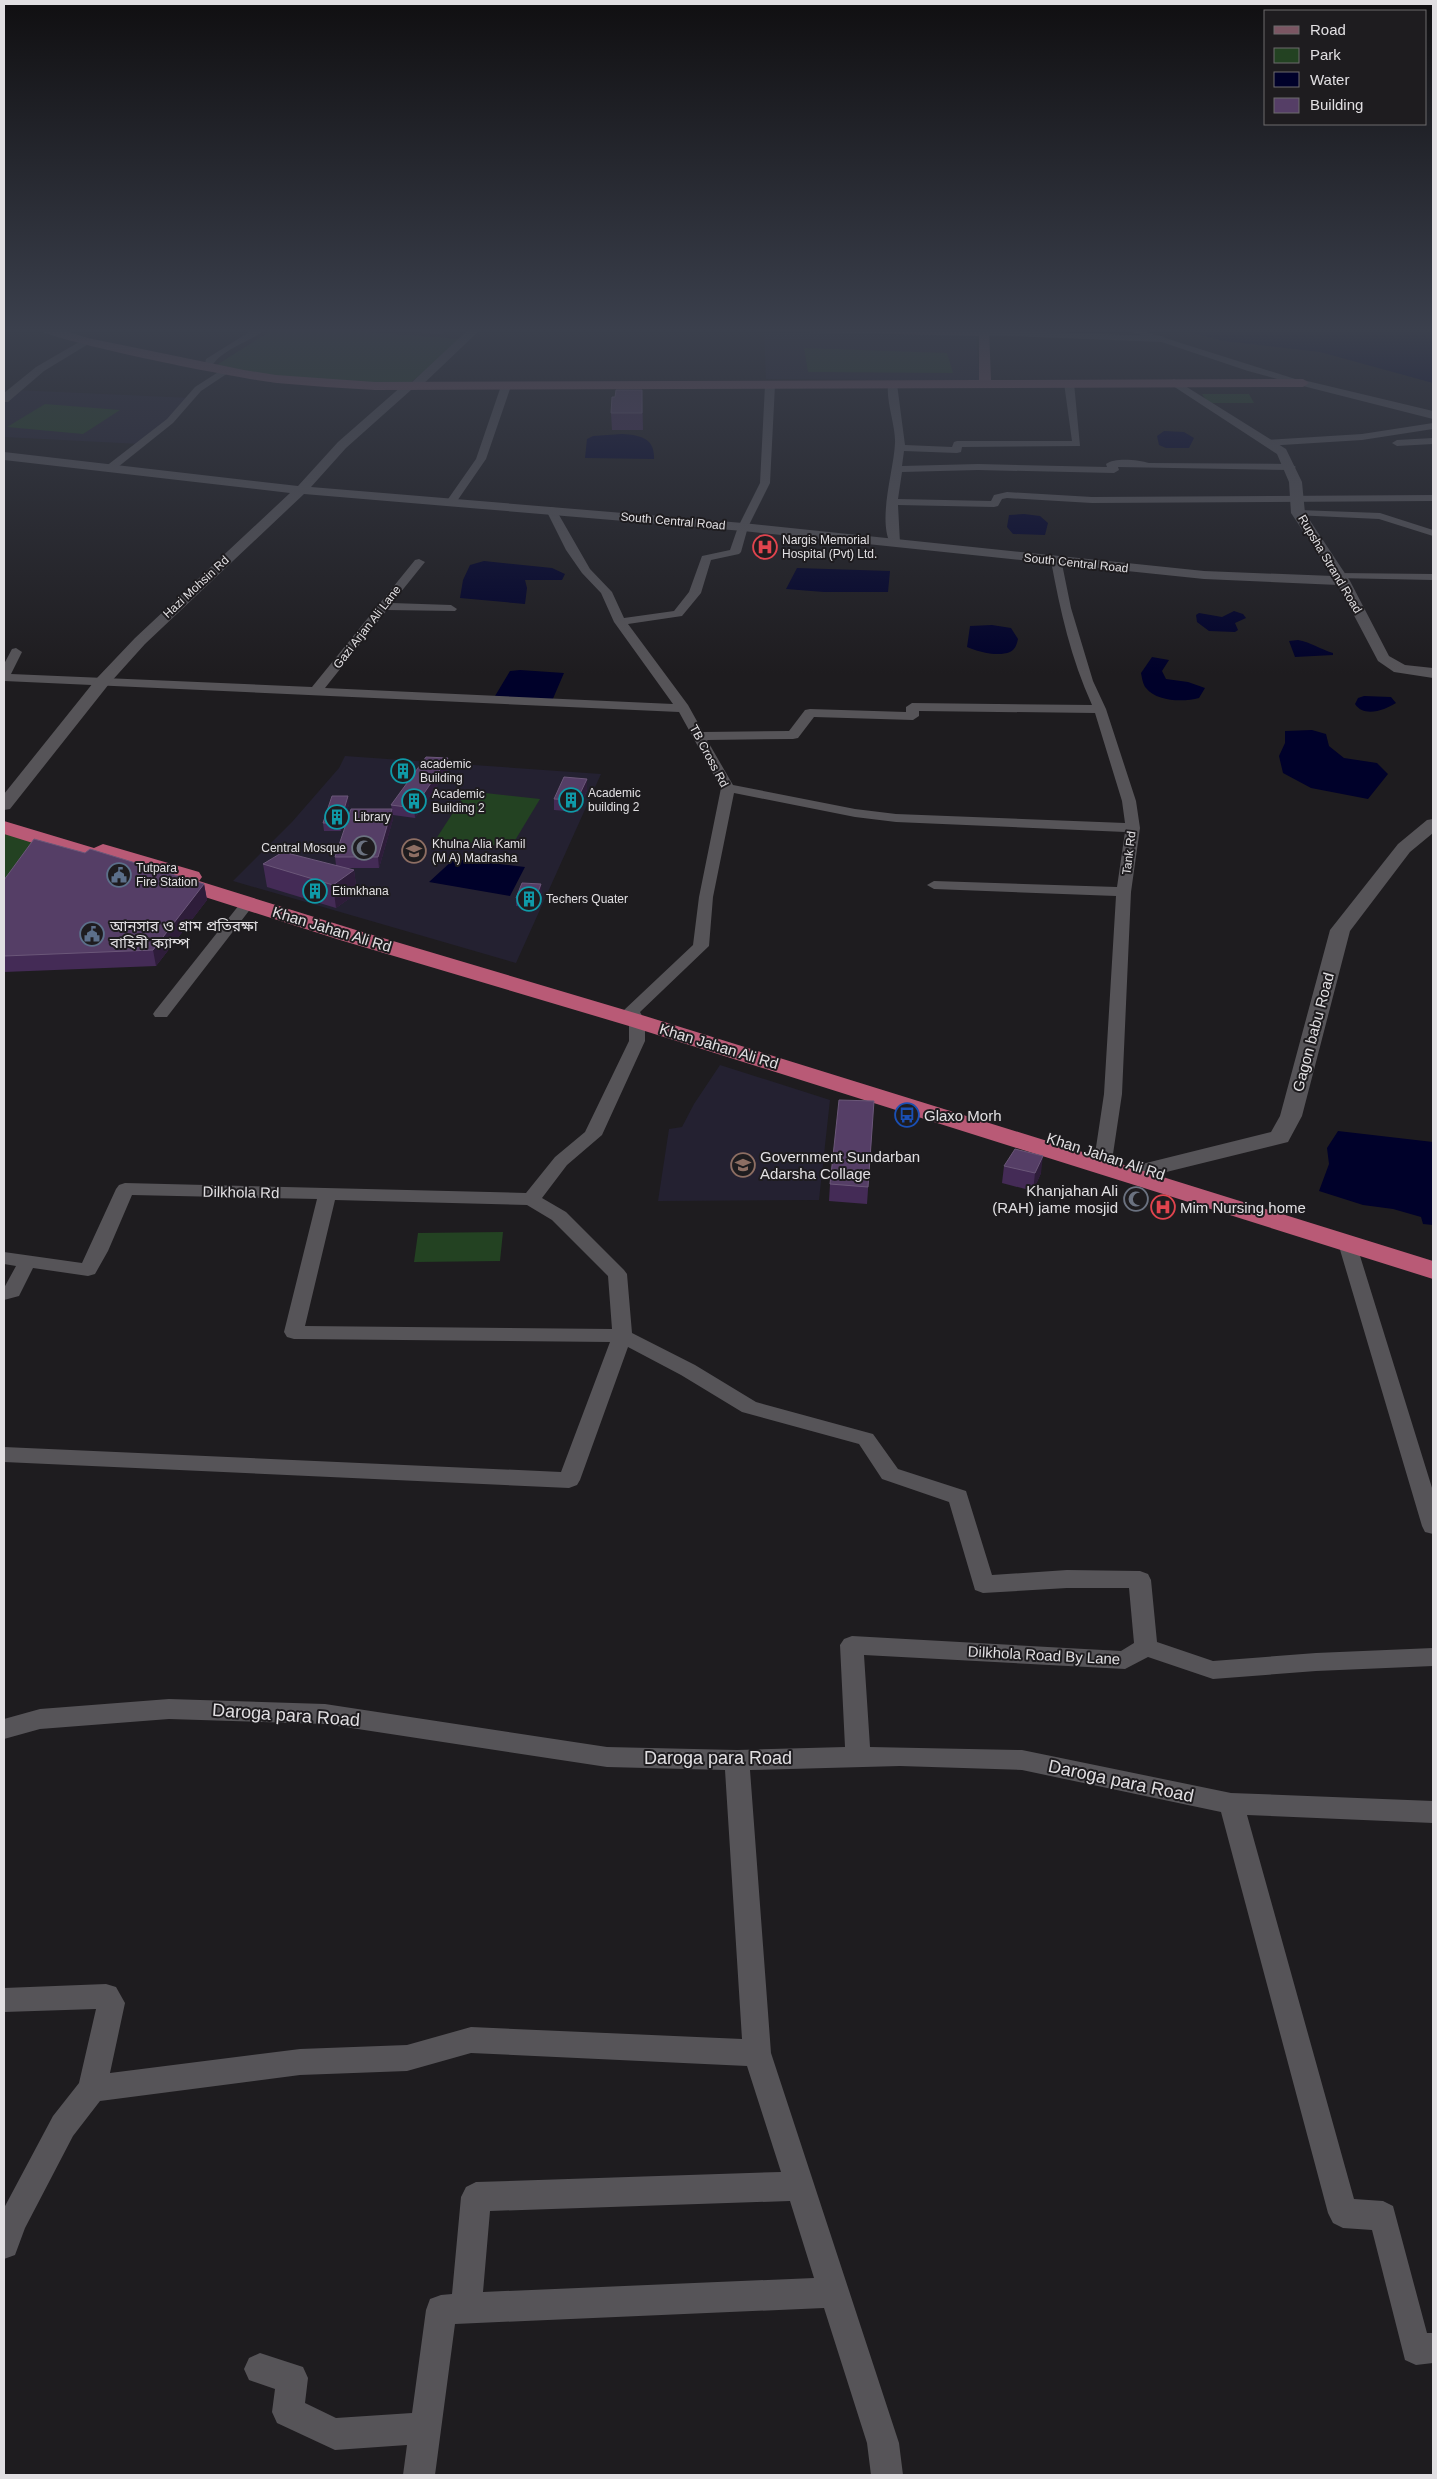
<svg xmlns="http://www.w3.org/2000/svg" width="1437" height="2479" font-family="Helvetica,'Noto Sans Bengali',sans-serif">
  <rect width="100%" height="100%" fill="#1e1c1f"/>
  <path fill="#242131" d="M 764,331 L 976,335 L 980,381 L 766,379 Z
    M 15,390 L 191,398 L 140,444 L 4,437 L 4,400 Z
    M 345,756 L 601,774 L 516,963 L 233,881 L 292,822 L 339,768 Z
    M 720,1065 L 830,1100 L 819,1200 L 658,1201 L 669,1129 L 682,1127 L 694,1104 Z"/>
  <path fill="#234222" d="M 277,327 L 358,327 L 352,331 L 462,339 L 409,384 L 292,379 L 215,366 Z
    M 804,348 L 947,353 L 953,373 L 808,372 Z
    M 1202,394 L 1249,394 L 1254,403 L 1208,403 Z
    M 45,404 L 120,410 L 83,434 L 7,427 Z
    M 467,791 L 540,799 L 511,847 L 436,839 Z
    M 4,831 L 43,837 L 4,895 Z
    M 503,1232 L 500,1261 L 414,1262 L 418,1233 Z"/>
  <path fill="#00012a" d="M 1168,327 L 1433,327 L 1433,383 L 1320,352 L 1224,341 Z
    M 1164,431 L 1184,432 L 1194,438 L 1189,448 L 1166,448 L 1159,445 L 1157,436 Z
    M 622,434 C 640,435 655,438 654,459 L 585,458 L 587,439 L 593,436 Z
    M 1024,514 L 1040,516 L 1048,523 L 1045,535 L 1013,534 L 1007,527 L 1009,515 Z
    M 484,561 L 552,568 L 565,574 L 562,580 L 525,580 L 527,588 L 525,604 L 460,598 L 463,580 L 470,565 Z
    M 797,568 L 890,571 L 888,592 L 824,592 L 786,589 Z
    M 1234,611 L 1243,614 L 1246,618 L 1235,623 L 1238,630 L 1235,632 L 1209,631 L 1197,622 L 1196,615 L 1199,613 L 1222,617 Z
    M 992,625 L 1011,628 L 1018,639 C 1017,644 1015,650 1010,652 C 998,657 978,652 967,647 L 970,626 Z
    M 1298,640 C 1310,642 1320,649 1333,653 L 1333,655 L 1295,657 L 1289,641 Z
    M 1152,657 L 1169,660 L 1162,671 L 1166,679 L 1188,682 L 1205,688 L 1199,698 C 1184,702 1157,702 1146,688 C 1143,685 1142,678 1141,673 Z
    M 520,670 L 564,673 L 552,701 L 495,696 L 510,671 Z
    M 1364,696 L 1391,697 L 1396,703 C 1385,710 1364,718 1355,704 L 1358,698 Z
    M 1312,730 L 1326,734 L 1329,746 L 1344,758 L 1377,763 L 1388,774 L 1368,799 L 1311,788 L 1283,773 L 1279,756 L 1285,743 L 1285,731 Z
    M 454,859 L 525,867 L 510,896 L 429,882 Z
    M 1338,1131 L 1433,1142 L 1433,1225 L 1423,1224 L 1421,1217 L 1393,1209 L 1363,1205 L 1319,1191 L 1329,1164 L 1327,1148 Z"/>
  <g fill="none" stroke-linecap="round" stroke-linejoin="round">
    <path fill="#565458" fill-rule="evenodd" d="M 257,327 L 268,327 C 251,343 222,347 210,369 L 204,369 L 206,359 Z
      M 1117,327 L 1130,327 L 1308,383 L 1303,386 L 1248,371 Z
      M 223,369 L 231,371 L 201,391 L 173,423 L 113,471 L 105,471 L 105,467 L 167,419 L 195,387 Z
      M 1069,380 L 1074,383 L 1080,446 L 962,447 L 961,452 L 957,453 L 904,451 L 902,466 L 978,464 L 1107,467 L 1106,464 C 1115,457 1139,460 1149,463 L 1291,464 L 1296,467 L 1291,470 L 1118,467 L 1119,470 L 1114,473 L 978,470 L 902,472 L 898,499 L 991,501 L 994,495 L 1007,492 L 1092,497 L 1433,495 L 1433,501 L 1092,503 L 1007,498 L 1002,499 L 998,506 L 994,507 L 898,505 L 900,543 L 899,545 L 891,545 C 877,520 894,470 895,443 C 896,426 884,396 889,382 L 897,384 L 905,445 L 952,447 L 954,442 L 957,441 L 1072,441 L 1064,383 Z
      M 770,382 L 775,385 L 770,483 L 748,527 L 741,552 L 739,554 L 711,560 L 701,593 L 682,616 L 628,624 L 688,705 L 703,732 L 789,731 L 805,710 L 810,709 L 906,712 L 906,707 L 912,703 L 1092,705 C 1071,659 1060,610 1051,561 L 1053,559 L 1061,559 L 1071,608 L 1093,681 L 1106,709 L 1136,801 L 1140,828 L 1131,892 L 1122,1094 L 1113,1154 L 1110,1158 L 1098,1158 L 1095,1154 L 1104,1094 L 1116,896 L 934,889 L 927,885 L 934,881 L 1117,887 L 1125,832 L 896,822 L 855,817 L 734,793 L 713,897 L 709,946 L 640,1012 L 645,1021 L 645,1041 L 602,1135 L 567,1165 L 542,1198 L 566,1212 L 624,1270 L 627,1274 L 632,1333 L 695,1365 L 756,1402 L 873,1434 L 898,1469 L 966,1491 L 992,1575 L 1067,1570 L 1140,1571 L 1148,1574 L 1151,1580 L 1157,1642 L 1213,1661 L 1316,1653 L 1433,1648 L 1433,1666 L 1316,1671 L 1213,1679 L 1148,1657 L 1125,1669 L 864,1655 L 870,1747 L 1022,1750 L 1231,1793 L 1433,1801 L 1433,1823 L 1247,1815 L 1354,2199 L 1383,2201 L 1393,2206 L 1427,2333 L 1433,2333 L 1433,2363 L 1416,2365 L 1405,2360 L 1372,2230 L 1343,2228 L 1333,2223 L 1328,2213 L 1221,1812 L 1022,1770 L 900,1766 L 750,1770 L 771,2053 L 899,2443 L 903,2475 L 871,2475 L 867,2443 L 824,2308 L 455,2324 L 435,2475 L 403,2475 L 407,2445 L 335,2450 L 277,2423 L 272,2412 L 275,2389 L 249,2380 L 244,2369 L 249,2358 L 260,2353 L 303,2367 L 308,2378 L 305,2403 L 336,2418 L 412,2413 L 426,2310 L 430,2299 L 441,2295 L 452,2294 L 461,2197 L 466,2187 L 476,2182 L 781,2172 L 747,2066 L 471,2053 L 407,2071 L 300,2075 L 100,2101 L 73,2136 L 25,2228 L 15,2255 L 4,2259 L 4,2208 L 53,2116 L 79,2083 L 96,2009 L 4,2012 L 4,1988 L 106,1984 L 116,1987 L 125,2003 L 110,2073 L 300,2049 L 407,2045 L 471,2027 L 742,2039 L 725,1770 L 607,1767 L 325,1724 L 169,1719 L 40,1729 L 4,1739 L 4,1719 L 40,1709 L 169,1699 L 325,1704 L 607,1747 L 737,1750 L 845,1747 L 840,1645 L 844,1639 L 852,1636 L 1121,1651 L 1134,1643 L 1129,1588 L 1067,1588 L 983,1593 L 975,1590 L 949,1502 L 882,1479 L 859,1444 L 742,1412 L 681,1375 L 628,1347 L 580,1480 L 577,1485 L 569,1488 L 4,1462 L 4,1447 L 561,1472 L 610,1342 L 294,1339 L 287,1337 L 284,1332 L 317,1199 L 132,1195 L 108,1251 L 95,1274 L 88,1276 L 33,1268 L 19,1296 L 4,1300 L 4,1288 L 16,1266 L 4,1264 L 4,1252 L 82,1263 L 116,1189 L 119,1185 L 125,1183 L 526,1193 L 555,1157 L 585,1132 L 629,1041 L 629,1021 L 623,1011 L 693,945 L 699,897 L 721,788 L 679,712 L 4,681 L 4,664 L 12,649 L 16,648 L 22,652 L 11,674 L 312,687 L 415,560 L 419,559 L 425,562 L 392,603 L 451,605 L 457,609 L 455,611 L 387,610 L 325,688 L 673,704 L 614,622 L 601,593 L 582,573 L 566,550 L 546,510 L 551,507 L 555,508 L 590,569 L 612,592 L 624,618 L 674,611 L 689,592 L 702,556 L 730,550 L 738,527 L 760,483 L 765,385 ZM 919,711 L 1095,713 L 1122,801 L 1125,823 L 896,814 L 855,809 L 733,785 L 707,740 L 793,739 L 798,738 L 814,717 L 913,720 L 919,716 ZM 335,1200 L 527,1205 L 552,1220 L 608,1276 L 612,1329 L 305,1326 ZM 790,2201 L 814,2278 L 483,2292 L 490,2211 Z
      M 506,383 L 511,386 L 486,459 L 455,504 L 447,504 L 446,502 L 476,459 L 501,386 Z
      M 1433,423 L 1433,429 L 1362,440 L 1266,446 L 1261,443 L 1266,440 L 1362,434 Z
      M 1433,438 L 1433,444 L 1397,446 L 1392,443 L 1397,440 Z
      M 1298,510 L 1380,513 L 1433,530 L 1433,536 L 1379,519 L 1294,515 L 1294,511 Z
      M 1339,573 L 1433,574 L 1433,580 L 1335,578 L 1333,576 Z
      M 248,899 L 255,903 L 167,1017 L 155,1017 L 153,1014 L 155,1011 L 243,900 Z
      M 1347,1237 L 1354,1239 L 1356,1243 L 1433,1491 L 1433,1534 L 1425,1532 L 1422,1526 L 1338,1243 L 1340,1239 Z"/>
    <path fill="#565458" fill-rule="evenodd" d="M 471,327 L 483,327 L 418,389 L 411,390 L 346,448 L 311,487 L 743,523 L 1204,571 L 1333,576 L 1291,513 L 1289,482 L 1277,454 L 1170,384 L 1168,382 L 1174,379 L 1286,449 L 1302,482 L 1305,513 L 1350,581 L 1389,656 L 1405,665 L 1433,668 L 1433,678 L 1394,672 L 1378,661 L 1338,585 L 1204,579 L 743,531 L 304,494 L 145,644 L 109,684 L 10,809 L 4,810 L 4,794 L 97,678 L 135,638 L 290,493 L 4,460 L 4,452 L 298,486 L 338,442 L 403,385 L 410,384 Z
      M 985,330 L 1162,336 L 1167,339 L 1162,342 L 981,335 L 980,333 Z
      M 86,338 L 91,341 L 90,343 L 44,371 L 8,402 L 4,402 L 4,393 L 36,367 Z
      M 1303,380 L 1433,411 L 1433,419 L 1299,385 L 1297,383 Z
      M 1433,819 L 1433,833 L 1410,852 L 1350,931 L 1302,1116 L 1288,1142 L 1146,1177 L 1138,1175 L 1135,1170 L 1138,1165 L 1271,1132 L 1280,1116 L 1330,930 L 1398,844 L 1427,820 Z"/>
    <path fill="#7b5663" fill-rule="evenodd" d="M 33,327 L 53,327 L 88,338 L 244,370 L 276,375 L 375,382 L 979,380 L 979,336 L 759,331 L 753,327 L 903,327 L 989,330 L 991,380 L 1303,379 L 1309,383 L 1303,387 L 375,390 C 342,388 309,386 277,383 C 246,380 47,341 33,327 Z"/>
    <path fill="#b95a76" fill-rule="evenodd" d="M 4,821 L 94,848 L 103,844 L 110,846 L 199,872 L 202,877 L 199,881 L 356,930 L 645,1016 L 1433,1261 L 1433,1279 L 629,1026 L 340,940 L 161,883 L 158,878 L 161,875 L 130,865 L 121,869 L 113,868 L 4,834 Z"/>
  </g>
  <path fill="#442b56" d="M 391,327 L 451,327 L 442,334 L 392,330 Z
    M 642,390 L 643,430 L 612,430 L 611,413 L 615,397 Z
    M 448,758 L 449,768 L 415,818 L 393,815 L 393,819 L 379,868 L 345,868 L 354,870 L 357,893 L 336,908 L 267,887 L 263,864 L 336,865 L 335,857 L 392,809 L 391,805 Z
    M 587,779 L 587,790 L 578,812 L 554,810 L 554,799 Z
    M 349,804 L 341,831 L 324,831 L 323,823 Z
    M 85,853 L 204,884 L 207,900 L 156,966 L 4,972 L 4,880 Z
    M 542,892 L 535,908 L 516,906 L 516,898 Z
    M 873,1118 L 867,1204 L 829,1201 L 830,1184 Z
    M 1004,1166 L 1041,1173 L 1033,1191 L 1002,1183 Z"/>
  <path fill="#2e1d3a" d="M 442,327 L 451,327 L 442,334 Z
    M 448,758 L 449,768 L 415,818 L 414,808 Z
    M 587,779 L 587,790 L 578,812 L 577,800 Z
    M 348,796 L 349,804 L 341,831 L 340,823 Z
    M 392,809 L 393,819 L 379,868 L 378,857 Z
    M 354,870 L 357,893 L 336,908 L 333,885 Z
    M 204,884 L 207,900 L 156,966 L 153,950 Z
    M 541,884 L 542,892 L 535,908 L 535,900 Z
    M 1043,1156 L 1041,1173 L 1033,1191 L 1035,1173 Z"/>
  <path fill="#553e66" stroke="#6b5779" d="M 616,390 L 642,390 L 642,413 L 611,413 L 612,397 L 615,397 Z
    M 426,757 L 448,758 L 414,808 L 391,805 Z
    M 564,777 L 587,779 L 577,800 L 554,799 Z
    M 332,796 L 348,796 L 340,823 L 323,823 Z
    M 351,809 L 392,809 L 378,857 L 335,857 Z
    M 34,839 L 85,853 L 90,849 L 204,884 L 153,950 L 4,956 L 4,880 Z
    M 283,852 L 354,870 L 333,885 L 263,864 Z
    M 522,883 L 541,884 L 535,900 L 516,898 Z
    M 839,1100 L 874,1101 L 868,1187 L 830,1184 Z
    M 1015,1149 L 1043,1156 L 1035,1173 L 1004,1166 Z"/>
  <linearGradient id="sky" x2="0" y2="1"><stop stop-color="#100f11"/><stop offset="0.49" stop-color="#3b404d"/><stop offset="1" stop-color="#3b404d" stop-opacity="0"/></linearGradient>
  <rect width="1437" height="674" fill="url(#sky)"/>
  <defs>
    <g id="hospital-ring" transform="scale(1.25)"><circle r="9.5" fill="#1e1c1f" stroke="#e0444e" stroke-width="1.5"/><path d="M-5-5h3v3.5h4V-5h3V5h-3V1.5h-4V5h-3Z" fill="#e0444e"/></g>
    <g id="building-ring" transform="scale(1.25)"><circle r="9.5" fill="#1e1c1f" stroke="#0f9aa8" stroke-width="1.5"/><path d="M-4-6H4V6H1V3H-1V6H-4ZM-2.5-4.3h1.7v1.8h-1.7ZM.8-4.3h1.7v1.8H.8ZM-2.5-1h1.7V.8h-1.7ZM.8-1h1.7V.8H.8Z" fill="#0f9aa8"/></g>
    <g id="mosque-ring" transform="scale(1.25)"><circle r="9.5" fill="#1e1c1f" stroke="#6b7280" stroke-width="1.5"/><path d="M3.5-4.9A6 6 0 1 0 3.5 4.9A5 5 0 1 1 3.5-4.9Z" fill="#6b7280"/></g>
    <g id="university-ring" transform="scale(1.25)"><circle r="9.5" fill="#1e1c1f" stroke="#8d6e63" stroke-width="1.5"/><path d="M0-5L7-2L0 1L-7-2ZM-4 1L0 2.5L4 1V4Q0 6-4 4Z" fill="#8d6e63"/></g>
    <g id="civic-ring" transform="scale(1.25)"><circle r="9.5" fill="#1e1c1f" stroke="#5c6f8a" stroke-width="1.5"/><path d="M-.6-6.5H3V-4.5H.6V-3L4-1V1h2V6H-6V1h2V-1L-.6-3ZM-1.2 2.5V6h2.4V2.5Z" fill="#5c6f8a"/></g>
    <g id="bus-ring" transform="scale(1.25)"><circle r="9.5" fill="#1e1c1f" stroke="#1a4fb4" stroke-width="1.5"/><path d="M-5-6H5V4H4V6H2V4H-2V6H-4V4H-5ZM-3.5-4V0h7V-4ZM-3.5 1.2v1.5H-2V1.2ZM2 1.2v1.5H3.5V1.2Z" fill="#1a4fb4"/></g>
  </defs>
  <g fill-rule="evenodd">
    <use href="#hospital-ring" x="765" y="547"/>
    <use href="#building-ring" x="403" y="771"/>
    <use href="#building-ring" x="571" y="800"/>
    <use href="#building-ring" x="414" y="801"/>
    <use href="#building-ring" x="337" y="817"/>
    <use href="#mosque-ring" x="364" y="848"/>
    <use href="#university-ring" x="414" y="851"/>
    <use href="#civic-ring" x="119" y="875"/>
    <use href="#building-ring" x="315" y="891"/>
    <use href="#building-ring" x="529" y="899"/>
    <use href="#civic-ring" x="92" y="934"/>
    <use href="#bus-ring" x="907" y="1115"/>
    <use href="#university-ring" x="743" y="1165"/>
    <use href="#mosque-ring" x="1136" y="1199"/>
    <use href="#hospital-ring" x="1163" y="1207"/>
  </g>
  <g text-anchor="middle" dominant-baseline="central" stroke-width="4" stroke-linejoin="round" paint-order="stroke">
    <g font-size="12" fill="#e1dfe2" stroke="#1e1c1f">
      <text transform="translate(673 521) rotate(5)">South Central Road</text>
      <text transform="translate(1076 563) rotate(6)">South Central Road</text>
      <text transform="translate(1330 564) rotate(59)">Rupsha Strand Road</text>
      <text transform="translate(196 587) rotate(-43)">Hazi Mohsin Rd</text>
      <text transform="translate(367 627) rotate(-52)">Gazi Arjan Ali Lane</text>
      <text transform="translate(709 756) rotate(62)">TB Cross Rd</text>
      <text transform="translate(1129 853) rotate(-83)">Tank Rd</text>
    </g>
    <g font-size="12" fill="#e1dfe2" stroke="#1e1c1f" text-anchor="start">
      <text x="782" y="540">Nargis Memorial<tspan x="782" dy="14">Hospital (Pvt) Ltd.</tspan></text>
      <text x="420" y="764">academic<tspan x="420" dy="14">Building</tspan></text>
      <text x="588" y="793">Academic<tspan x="588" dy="14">building 2</tspan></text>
      <text x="432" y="794">Academic<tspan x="432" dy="14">Building 2</tspan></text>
      <text x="354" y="817">Library</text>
      <text x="432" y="844">Khulna Alia Kamil<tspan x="432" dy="14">(M A) Madrasha</tspan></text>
      <text x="346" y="848" text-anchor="end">Central Mosque</text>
      <text x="136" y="868">Tutpara<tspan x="136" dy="14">Fire Station</tspan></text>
      <text x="332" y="891">Etimkhana</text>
      <text x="546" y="899">Techers Quater</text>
    </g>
    <g font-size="15" fill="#e1dfe2" stroke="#1e1c1f" text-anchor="start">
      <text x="110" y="925">আনসার ও গ্রাম প্রতিরক্ষা<tspan x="110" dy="17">বাহিনী ক্যাম্প</tspan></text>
      <text x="924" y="1115">Glaxo Morh</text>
      <text x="760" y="1156">Government Sundarban<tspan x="760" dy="17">Adarsha Collage</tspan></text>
      <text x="1118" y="1190" text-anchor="end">Khanjahan Ali<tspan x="1118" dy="17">(RAH) jame mosjid</tspan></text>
      <text x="1180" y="1207">Mim Nursing home</text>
    </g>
    <g font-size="15" fill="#e1dfe2" stroke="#1e1c1f">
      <text transform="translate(332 929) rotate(17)">Khan Jahan Ali Rd</text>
      <text transform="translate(1313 1032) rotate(-75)">Gagon babu Road</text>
      <text transform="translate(719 1046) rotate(17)">Khan Jahan Ali Rd</text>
      <text transform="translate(1106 1156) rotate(18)">Khan Jahan Ali Rd</text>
      <text transform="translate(241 1192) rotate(1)">Dilkhola Rd</text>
      <text transform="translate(1044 1655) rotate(3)">Dilkhola Road By Lane</text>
    </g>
    <g font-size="18" fill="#e1dfe2" stroke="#1e1c1f">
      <text transform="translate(286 1715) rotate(4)">Daroga para Road</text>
      <text x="718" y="1758">Daroga para Road</text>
      <text transform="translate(1121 1781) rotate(12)">Daroga para Road</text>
    </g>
  </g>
  <rect width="1437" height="2479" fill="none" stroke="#e1dfe2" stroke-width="10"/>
  <rect x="1264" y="10" width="162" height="115" fill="#1e1c1f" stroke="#6c6a6d"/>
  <rect x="1274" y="26" width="25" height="8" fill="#7b5663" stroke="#6c6a6d"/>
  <text x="1310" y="35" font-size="15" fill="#e1dfe2">Road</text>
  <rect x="1274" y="48" width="25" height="15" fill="#234222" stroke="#6c6a6d"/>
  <text x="1310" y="60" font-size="15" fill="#e1dfe2">Park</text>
  <rect x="1274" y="72" width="25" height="15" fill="#00012a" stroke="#6c6a6d"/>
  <text x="1310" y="85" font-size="15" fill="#e1dfe2">Water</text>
  <rect x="1274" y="98" width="25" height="15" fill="#553e66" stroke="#6c6a6d"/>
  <text x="1310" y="110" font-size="15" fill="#e1dfe2">Building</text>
</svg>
